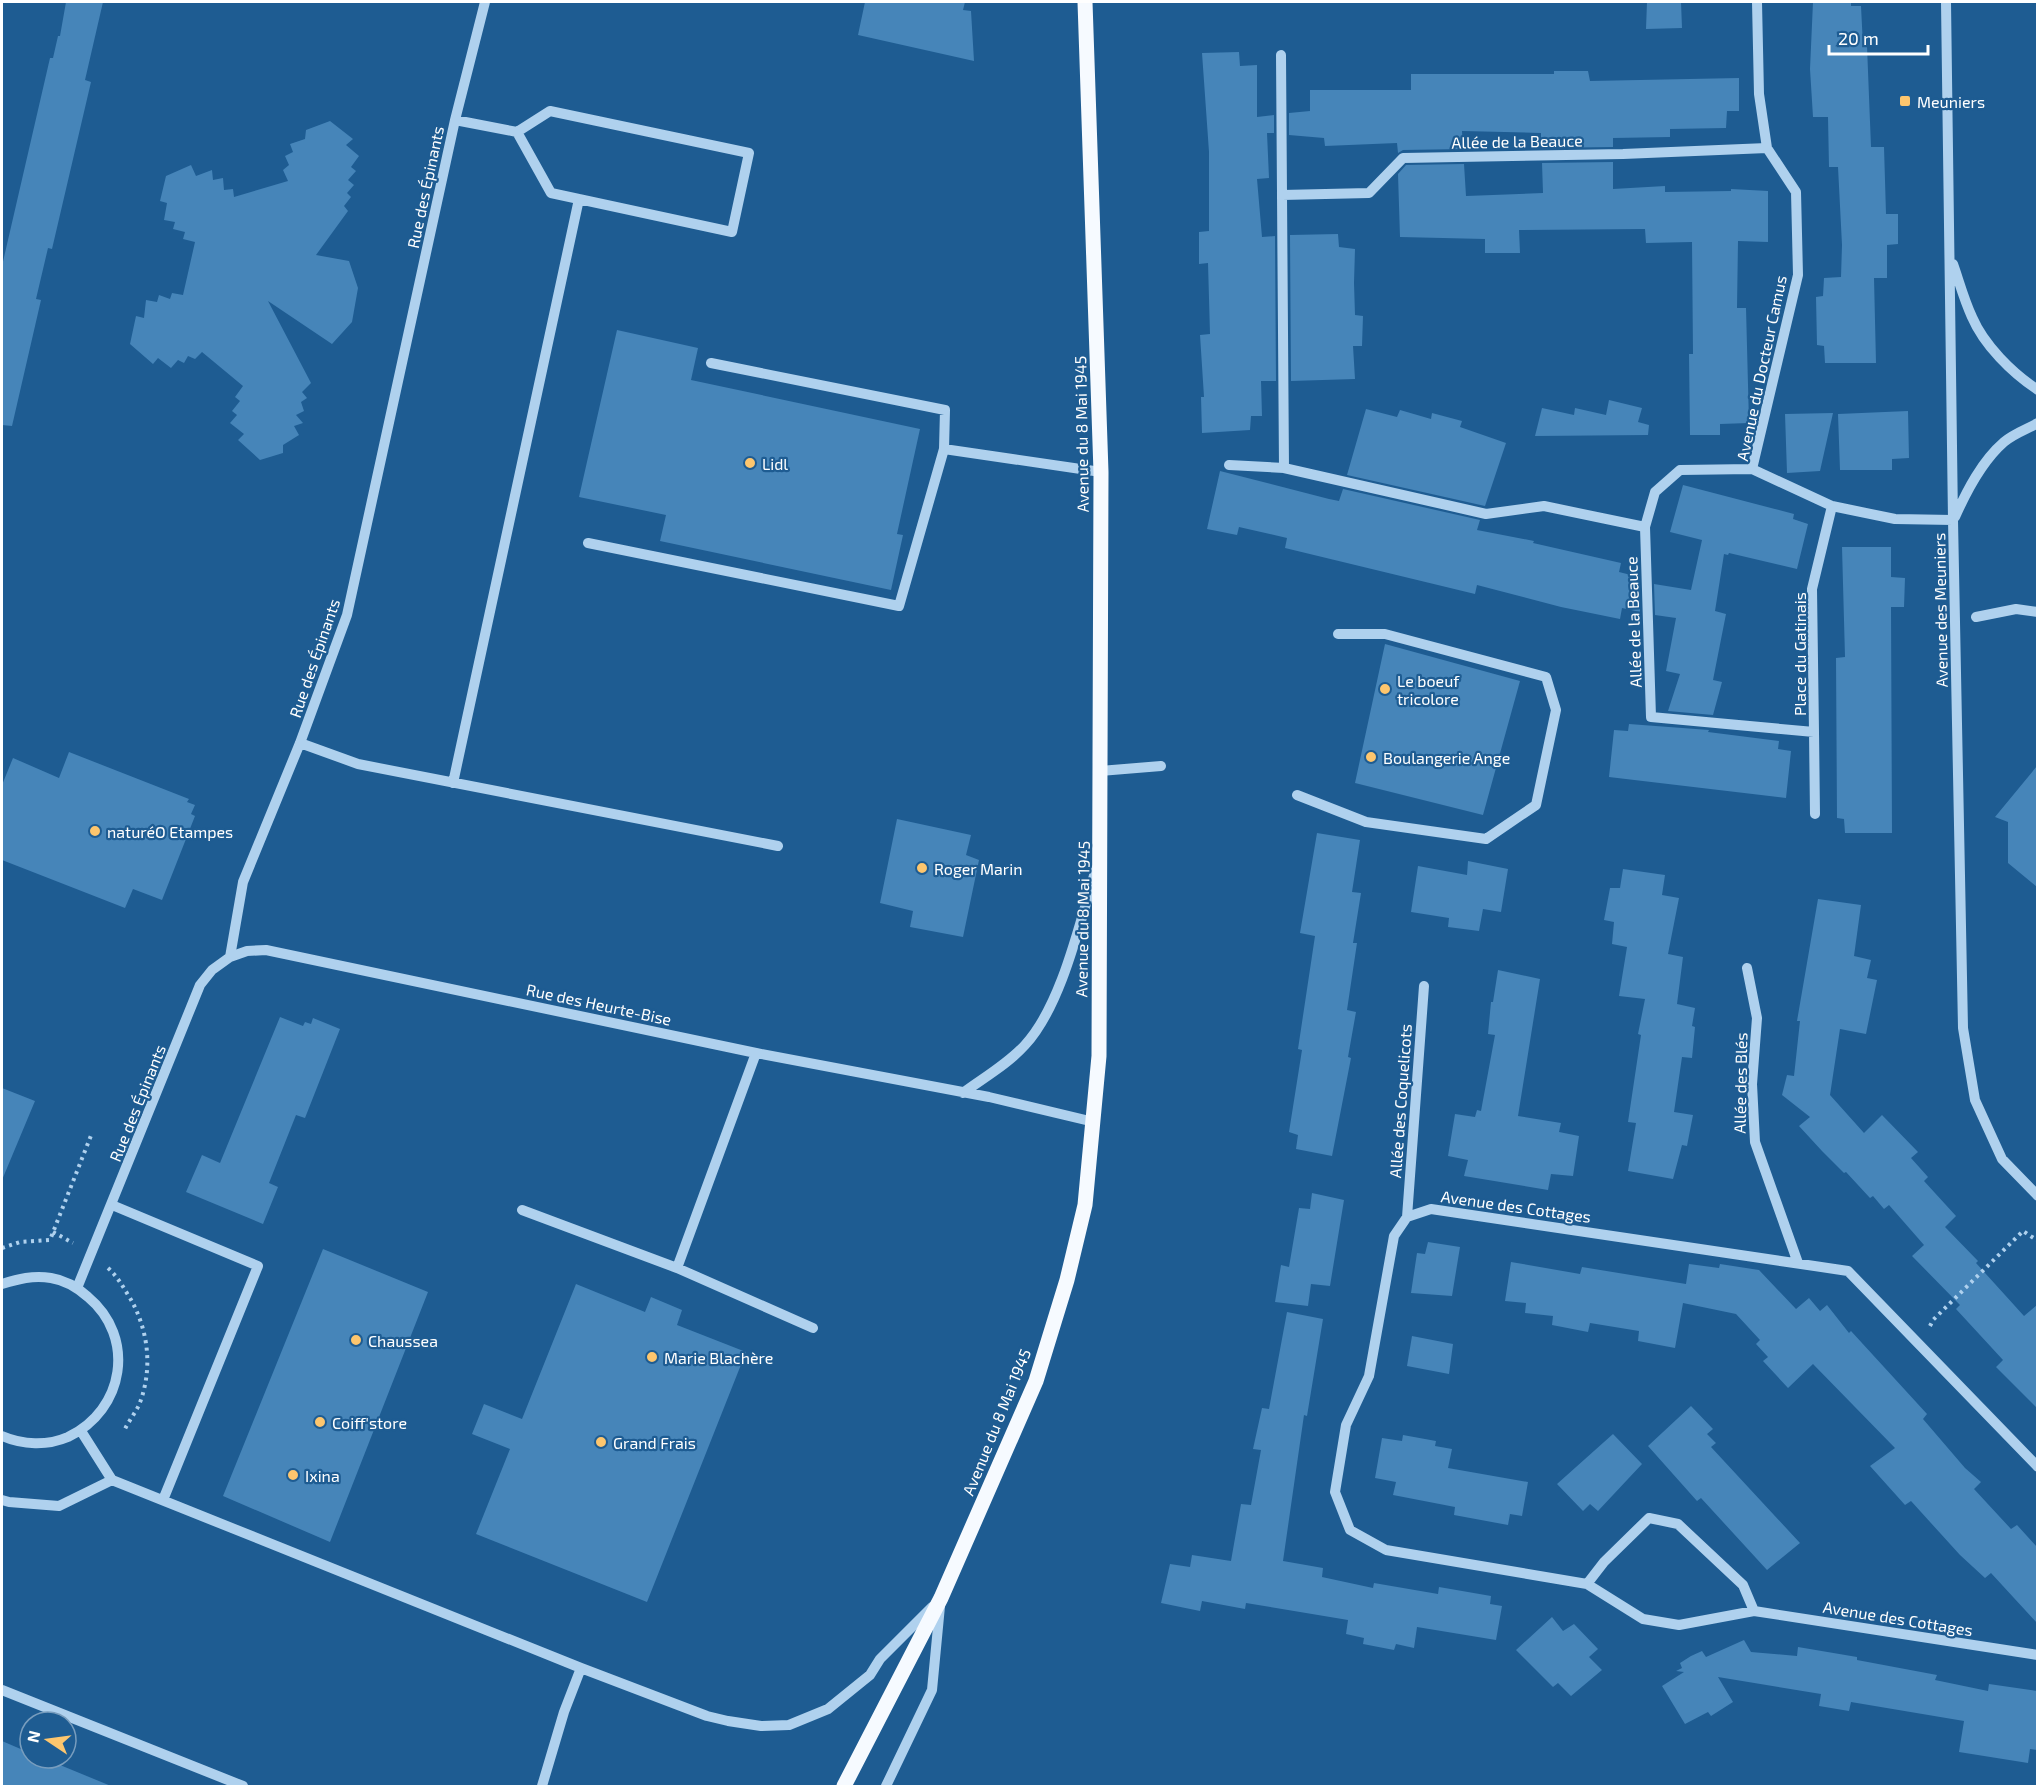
<svg xmlns="http://www.w3.org/2000/svg" width="2039" height="1788" font-family="'Exo 2',sans-serif">
  <rect width="100%" height="100%" fill="#1e5c92"/>
  <path fill="#4685b9" d="M 66,2 L 103,2 L 85,80 L 91,82 L 52,249 L 48,248 L 36,299 L 41,300 L 12,426 L 2,425 L 2,266 L 50,58 L 53,58 L 58,36 L 60,36 Z
    M 865,2 L 965,2 L 963,10 L 971,11 L 974,61 L 858,35 Z
    M 1647,2 L 1681,2 L 1682,28 L 1646,29 Z
    M 1813,2 L 1851,2 L 1851,6 L 1861,6 L 1863,46 L 1867,46 L 1871,147 L 1884,147 L 1886,214 L 1898,214 L 1898,244 L 1887,245 L 1887,278 L 1874,278 L 1876,363 L 1825,363 L 1824,346 L 1817,345 L 1816,297 L 1823,296 L 1824,278 L 1841,277 L 1842,245 L 1838,167 L 1829,167 L 1828,117 L 1813,117 L 1810,69 Z
    M 1239,52 L 1240,66 L 1257,65 L 1257,117 L 1274,115 L 1274,133 L 1267,133 L 1269,178 L 1257,179 L 1262,237 L 1275,236 L 1276,381 L 1261,381 L 1262,416 L 1251,416 L 1250,430 L 1202,433 L 1201,397 L 1204,397 L 1200,335 L 1210,334 L 1208,263 L 1199,264 L 1199,232 L 1209,231 L 1209,152 L 1202,53 Z
    M 1554,71 L 1588,71 L 1590,81 L 1739,78 L 1739,111 L 1727,111 L 1726,128 L 1670,129 L 1670,137 L 1613,138 L 1613,147 L 1541,148 L 1541,133 L 1462,131 L 1463,149 L 1403,150 L 1398,153 L 1397,143 L 1325,146 L 1324,138 L 1289,135 L 1289,113 L 1310,111 L 1310,90 L 1411,90 L 1411,74 L 1554,74 Z
    M 330,121 L 353,139 L 346,145 L 359,156 L 351,167 L 356,171 L 348,180 L 354,185 L 347,193 L 351,197 L 344,206 L 348,211 L 316,255 L 349,261 L 358,288 L 352,322 L 332,344 L 268,301 L 311,383 L 302,392 L 307,398 L 301,402 L 304,411 L 296,415 L 303,423 L 294,426 L 299,435 L 283,445 L 283,453 L 260,460 L 238,440 L 244,434 L 230,423 L 237,415 L 232,411 L 240,401 L 235,397 L 243,386 L 202,352 L 195,359 L 188,356 L 184,363 L 178,360 L 171,368 L 158,358 L 153,364 L 130,344 L 136,316 L 144,318 L 146,300 L 157,302 L 159,295 L 170,299 L 172,293 L 183,295 L 195,242 L 183,239 L 185,232 L 173,229 L 175,222 L 164,220 L 167,203 L 160,201 L 166,176 L 191,165 L 196,176 L 212,170 L 213,180 L 223,178 L 224,190 L 233,189 L 234,197 L 288,181 L 283,170 L 289,165 L 285,156 L 293,152 L 290,144 L 305,139 L 306,130 Z
    M 1613,162 L 1613,189 L 1665,186 L 1665,192 L 1731,191 L 1731,189 L 1768,191 L 1768,242 L 1738,241 L 1737,308 L 1746,308 L 1749,423 L 1720,424 L 1720,435 L 1690,435 L 1689,354 L 1693,354 L 1692,242 L 1646,243 L 1645,229 L 1519,230 L 1520,253 L 1485,253 L 1485,239 L 1400,237 L 1398,174 L 1406,165 L 1464,164 L 1466,196 L 1543,193 L 1542,163 Z
    M 1338,234 L 1339,247 L 1355,249 L 1354,283 L 1355,315 L 1363,316 L 1362,346 L 1353,346 L 1355,379 L 1291,381 L 1290,235 Z
    M 617,330 L 698,348 L 691,380 L 920,429 L 897,534 L 903,535 L 891,590 L 660,541 L 666,515 L 579,497 Z
    M 1609,400 L 1642,408 L 1638,422 L 1649,425 L 1648,435 L 1535,436 L 1542,408 L 1574,415 L 1575,408 L 1606,415 Z
    M 1366,409 L 1397,417 L 1400,410 L 1431,419 L 1432,413 L 1462,421 L 1460,427 L 1506,443 L 1485,506 L 1347,475 Z
    M 1908,411 L 1909,458 L 1892,459 L 1892,470 L 1840,470 L 1838,414 Z
    M 1833,413 L 1820,471 L 1787,473 L 1785,414 Z
    M 1220,471 L 1329,499 L 1339,501 L 1343,489 L 1480,520 L 1477,530 L 1534,541 L 1533,543 L 1621,563 L 1619,572 L 1631,575 L 1630,580 L 1639,582 L 1640,612 L 1622,608 L 1620,619 L 1561,607 L 1477,585 L 1475,594 L 1285,548 L 1287,538 L 1239,527 L 1237,535 L 1207,529 Z
    M 1683,485 L 1794,514 L 1793,519 L 1808,524 L 1797,569 L 1729,553 L 1728,555 L 1724,554 L 1715,611 L 1726,614 L 1713,680 L 1722,682 L 1713,715 L 1668,711 L 1680,674 L 1666,671 L 1676,618 L 1655,615 L 1654,584 L 1691,590 L 1702,540 L 1670,532 Z
    M 1842,547 L 1891,547 L 1891,577 L 1905,578 L 1904,607 L 1891,607 L 1892,833 L 1845,833 L 1844,819 L 1837,818 L 1836,658 L 1845,657 Z
    M 1385,644 L 1520,681 L 1483,815 L 1355,783 Z
    M 1629,724 L 1709,730 L 1708,732 L 1779,741 L 1778,749 L 1791,751 L 1786,798 L 1609,777 L 1614,730 L 1628,731 Z
    M 69,752 L 189,799 L 187,802 L 195,805 L 191,814 L 195,816 L 162,900 L 133,889 L 125,908 L 2,860 L 2,785 L 13,758 L 59,778 Z
    M 2037,766 L 2037,887 L 2008,863 L 2008,822 L 1995,817 Z
    M 897,819 L 971,835 L 966,855 L 979,860 L 963,937 L 910,927 L 913,911 L 880,903 Z
    M 1317,833 L 1360,840 L 1352,892 L 1361,893 L 1353,943 L 1357,943 L 1347,1010 L 1356,1012 L 1348,1057 L 1351,1058 L 1332,1156 L 1296,1149 L 1298,1135 L 1289,1132 L 1302,1050 L 1298,1049 L 1315,936 L 1300,933 Z
    M 1468,861 L 1508,869 L 1501,912 L 1483,909 L 1479,931 L 1448,927 L 1449,918 L 1411,912 L 1418,866 L 1467,875 Z
    M 1623,869 L 1665,875 L 1662,895 L 1679,898 L 1668,954 L 1683,957 L 1677,1004 L 1695,1008 L 1692,1026 L 1695,1027 L 1692,1058 L 1682,1057 L 1674,1112 L 1693,1115 L 1687,1146 L 1682,1145 L 1673,1179 L 1628,1171 L 1636,1123 L 1628,1122 L 1641,1035 L 1638,1034 L 1645,999 L 1619,996 L 1627,947 L 1612,944 L 1614,922 L 1604,920 L 1610,888 L 1620,888 Z
    M 1818,899 L 1861,905 L 1854,956 L 1871,960 L 1867,978 L 1877,980 L 1866,1034 L 1840,1029 L 1830,1095 L 1864,1133 L 1882,1115 L 1918,1152 L 1911,1158 L 1928,1177 L 1924,1181 L 1956,1216 L 1945,1227 L 1978,1261 L 1976,1263 L 2024,1316 L 2037,1305 L 2037,1408 L 1996,1367 L 2003,1360 L 1956,1309 L 1960,1305 L 1912,1256 L 1924,1245 L 1889,1205 L 1884,1209 L 1873,1196 L 1870,1198 L 1846,1172 L 1844,1173 L 1822,1151 L 1799,1126 L 1810,1117 L 1782,1095 L 1787,1075 L 1794,1076 L 1800,1021 L 1797,1021 Z
    M 1498,970 L 1540,979 L 1518,1116 L 1561,1123 L 1559,1132 L 1579,1136 L 1573,1176 L 1551,1174 L 1548,1190 L 1464,1176 L 1468,1160 L 1448,1156 L 1455,1114 L 1475,1117 L 1477,1110 L 1481,1111 L 1495,1035 L 1488,1034 L 1491,1002 L 1493,1002 Z
    M 280,1017 L 303,1026 L 305,1022 L 311,1024 L 313,1018 L 340,1029 L 305,1118 L 296,1115 L 269,1183 L 278,1187 L 263,1224 L 186,1192 L 202,1155 L 220,1163 Z
    M 2,1088 L 35,1101 L 2,1180 Z
    M 1312,1193 L 1344,1200 L 1330,1286 L 1311,1284 L 1308,1306 L 1275,1302 L 1281,1265 L 1289,1267 L 1299,1208 L 1310,1209 Z
    M 1428,1242 L 1460,1247 L 1452,1296 L 1411,1293 L 1417,1253 L 1425,1254 Z
    M 323,1249 L 428,1292 L 330,1542 L 223,1496 Z
    M 1511,1262 L 1580,1274 L 1582,1267 L 1686,1284 L 1689,1264 L 1719,1268 L 1720,1264 L 1759,1270 L 1796,1309 L 1809,1298 L 1820,1311 L 1827,1305 L 1849,1333 L 1851,1331 L 1927,1414 L 1923,1419 L 1965,1468 L 1981,1482 L 1974,1489 L 2011,1529 L 2017,1525 L 2037,1547 L 2037,1623 L 1991,1573 L 1985,1578 L 1960,1555 L 1911,1501 L 1905,1505 L 1870,1466 L 1895,1448 L 1813,1364 L 1788,1388 L 1763,1361 L 1768,1357 L 1756,1344 L 1760,1340 L 1736,1314 L 1683,1303 L 1675,1348 L 1638,1341 L 1639,1331 L 1590,1323 L 1588,1332 L 1552,1325 L 1553,1316 L 1525,1313 L 1526,1303 L 1505,1301 Z
    M 576,1284 L 645,1312 L 651,1297 L 682,1310 L 677,1325 L 746,1352 L 647,1602 L 476,1534 L 510,1449 L 472,1434 L 484,1404 L 522,1419 Z
    M 1287,1312 L 1323,1319 L 1307,1416 L 1304,1415 L 1283,1561 L 1323,1568 L 1322,1577 L 1373,1588 L 1374,1583 L 1438,1594 L 1439,1587 L 1491,1596 L 1490,1604 L 1502,1606 L 1496,1640 L 1417,1627 L 1414,1648 L 1396,1644 L 1394,1650 L 1363,1644 L 1364,1638 L 1346,1634 L 1348,1620 L 1246,1603 L 1245,1609 L 1202,1601 L 1200,1611 L 1161,1603 L 1170,1564 L 1190,1567 L 1192,1555 L 1231,1561 L 1241,1504 L 1251,1505 L 1261,1450 L 1253,1449 L 1262,1408 L 1269,1409 Z
    M 1412,1336 L 1453,1344 L 1449,1374 L 1407,1366 Z
    M 1691,1406 L 1713,1429 L 1707,1434 L 1716,1443 L 1711,1447 L 1800,1543 L 1767,1570 L 1701,1498 L 1697,1501 L 1648,1446 Z
    M 1613,1434 L 1642,1464 L 1598,1511 L 1590,1504 L 1583,1511 L 1557,1484 Z
    M 1403,1435 L 1436,1441 L 1435,1446 L 1452,1449 L 1448,1468 L 1528,1482 L 1522,1516 L 1510,1514 L 1508,1525 L 1454,1515 L 1455,1507 L 1393,1495 L 1396,1482 L 1375,1478 L 1382,1438 L 1402,1441 Z
    M 1552,1617 L 1563,1631 L 1574,1624 L 1598,1649 L 1589,1657 L 1602,1670 L 1571,1696 L 1558,1683 L 1553,1687 L 1516,1650 Z
    M 1744,1640 L 1751,1652 L 1797,1656 L 1798,1647 L 1857,1657 L 1857,1660 L 1937,1675 L 1935,1680 L 1988,1691 L 1989,1684 L 2037,1691 L 2037,1750 L 2030,1749 L 2028,1763 L 1959,1752 L 1964,1721 L 1851,1702 L 1849,1711 L 1819,1706 L 1821,1694 L 1718,1677 L 1733,1702 L 1711,1716 L 1708,1712 L 1685,1724 L 1662,1686 L 1684,1672 L 1676,1671 L 1682,1668 L 1680,1663 L 1691,1656 L 1702,1651 L 1706,1657 Z
    M 2,1741 L 30,1753 L 30,1758 L 43,1758 L 111,1786 L 2,1786 Z"/>
  <g fill="none" stroke-linecap="round" stroke-linejoin="round">
    <path stroke="#afd1ee" stroke-width="4" stroke-dasharray="3 4.5" stroke-linecap="butt" d="M 53,1232 L 73,1243
      M 2,1248 L 20,1242 L 50,1240 L 92,1133
      M 108,1268 C 118,1277 123,1287 130,1298 C 149,1331 153,1370 139,1405 C 135,1413 129,1421 125,1429
      M 1930,1326 L 1933,1320 L 2023,1231 L 2038,1241"/>
    <path stroke="#afd1ee" stroke-width="10" d="M 1757,2 L 1759,94 L 1767,148 L 1796,192 L 1798,275 L 1752,469 L 1832,506 L 1895,519 L 1953,520
      M 1946,2 L 1953,520 L 1963,1028 L 1975,1100 L 2002,1159 L 2038,1196
      M 1281,55 L 1282,195
      M 455,120 L 517,132 L 550,111 L 749,153 L 732,232 L 551,193 L 517,132
      M 1953,264 C 1959,281 1964,300 1972,317 C 1984,345 2012,373 2038,390
      M 711,363 L 945,410 L 944,449
      M 1229,465 L 1284,468
      M 1752,469 L 1680,470 L 1655,492 L 1645,527 L 1544,506 L 1486,514 L 1284,468 L 1282,195 L 1369,193 L 1403,158 L 1623,154 L 1767,148
      M 1955,517 C 1967,490 1982,461 2004,442 C 2013,434 2027,429 2038,423
      M 1645,527 L 1651,717 L 1814,732 L 1812,589 L 1832,506
      M 588,543 L 899,606 L 944,449 L 1101,472
      M 1976,617 L 2016,609 L 2038,612
      M 1814,732 L 1815,814
      M 300,743 L 358,764 L 778,846
      M 1100,771 L 1161,766
      M 453,783 L 579,199
      M 1297,795 L 1366,822 L 1486,839 L 1536,805 L 1556,710 L 1546,677 L 1385,634 L 1338,634
      M 230,957 L 247,951 L 266,950 L 756,1053 L 989,1097 L 1094,1122
      M 1747,968 L 1757,1018 L 1752,1084 L 1755,1142 L 1798,1263
      M 963,1093 C 983,1078 1008,1064 1025,1045 C 1062,1005 1080,921 1096,869
      M 112,1205 L 258,1266 L 163,1500
      M 522,1210 L 677,1268 L 756,1053
      M 1407,1217 L 1424,986
      M 677,1268 L 813,1328
      M 2,1284 C 18,1279 33,1275 51,1278 C 64,1280 78,1288 88,1297 C 136,1337 125,1410 68,1437 C 47,1446 23,1445 2,1436
      M 77,1288 L 200,985 L 212,970 L 230,957 L 243,882 L 300,743 L 347,615 L 455,120 L 485,2
      M 81,1431 L 112,1480 L 581,1668 L 707,1716 L 728,1721 L 761,1726 L 789,1725 L 828,1709 L 870,1675 L 880,1659 L 932,1607
      M 2038,1467 L 1848,1271 L 1431,1209 L 1407,1217 L 1394,1236 L 1369,1376 L 1346,1425 L 1335,1492 L 1350,1530 L 1386,1550 L 1587,1584 L 1643,1619 L 1679,1625 L 1754,1611 L 2038,1655
      M 2,1500 L 9,1502 L 59,1506 L 112,1480
      M 1587,1584 L 1604,1562 L 1649,1518 L 1678,1524 L 1743,1585 L 1754,1611
      M 2,1690 L 243,1786
      M 542,1786 L 564,1712 L 581,1668
      M 886,1786 L 932,1690 L 940,1606"/>
    <path stroke="#f6faff" stroke-width="15" d="M 844,1786 L 941,1598 L 1036,1381 L 1067,1280 L 1085,1205 L 1099,1056 L 1101,472 L 1085,2"/>
  </g>
  <g fill="#fdc66e" stroke="#1e5c92" stroke-width="2">
    <rect x="1899" y="95" width="12" height="12" rx="3"/>
    <circle cx="750" cy="463" r="6"/>
    <circle cx="1385" cy="689" r="6"/>
    <circle cx="1371" cy="757" r="6"/>
    <circle cx="95" cy="831" r="6"/>
    <circle cx="922" cy="868" r="6"/>
    <circle cx="356" cy="1340" r="6"/>
    <circle cx="652" cy="1357" r="6"/>
    <circle cx="320" cy="1422" r="6"/>
    <circle cx="601" cy="1442" r="6"/>
    <circle cx="293" cy="1475" r="6"/>
  </g>
  <g text-anchor="middle" dominant-baseline="central" stroke-width="4.5" stroke-linejoin="round" paint-order="stroke">
    <g font-size="16" fill="#fff" stroke="#1e5c92" text-anchor="start">
      <text x="1917" y="101">Meuniers</text>
      <text x="762" y="463">Lidl</text>
      <text x="1397" y="680">Le boeuf<tspan x="1397" dy="18">tricolore</tspan></text>
      <text x="1383" y="757">Boulangerie Ange</text>
      <text x="107" y="831">naturéO Etampes</text>
      <text x="934" y="868">Roger Marin</text>
      <text x="368" y="1340">Chaussea</text>
      <text x="664" y="1357">Marie Blachère</text>
      <text x="332" y="1422">Coiff'store</text>
      <text x="613" y="1442">Grand Frais</text>
      <text x="305" y="1475">Ixina</text>
    </g>
    <g font-size="16" fill="#fff" stroke="#1e5c92">
      <text transform="translate(1517 141) rotate(-1)">Allée de la Beauce</text>
      <text transform="translate(425 187) rotate(-78)">Rue des Épinants</text>
      <text transform="translate(1761 368) rotate(-78)">Avenue du Docteur Camus</text>
      <text transform="translate(1081 434) rotate(-91)">Avenue du 8 Mai 1945</text>
      <text transform="translate(1940 610) rotate(-91)">Avenue des Meuniers</text>
      <text transform="translate(1633 622) rotate(-92)">Allée de la Beauce</text>
      <text transform="translate(1799 654) rotate(-90)">Place du Gatinais</text>
      <text transform="translate(314 658) rotate(-71)">Rue des Épinants</text>
      <text transform="translate(1082 919) rotate(-89)">Avenue du 8 Mai 1945</text>
      <text transform="translate(599 1004) rotate(12)">Rue des Heurte-Bise</text>
      <text transform="translate(1740 1083) rotate(-89)">Allée des Blés</text>
      <text transform="translate(1400 1101) rotate(-86)">Allée des Coquelicots</text>
      <text transform="translate(137 1103) rotate(-68)">Rue des Épinants</text>
      <text transform="translate(1516 1206) rotate(8)">Avenue des Cottages</text>
      <text transform="translate(996 1422) rotate(-68)">Avenue du 8 Mai 1945</text>
      <text transform="translate(1898 1618) rotate(9)">Avenue des Cottages</text>
    </g>
  </g>
  <rect width="2039" height="1788" fill="none" stroke="#ffffff" stroke-width="6"/>
  <g transform="translate(48 1740) rotate(283)"><circle r="28" fill="#1e5c92" stroke="#789dbe" stroke-width="1.5"/>
  <path d="M0-4.5L10 22L0 15L-10 22Z" fill="#fdc66e"/>
  <text y="-9" font-size="16" font-weight="bold" text-anchor="middle" fill="#ffffff">N</text>
  </g>
  <path d="M1829 45v9h99v-9" fill="none" stroke="#ffffff" stroke-width="3"/>
  <text x="1838" y="45" font-size="18" fill="#ffffff" stroke="#1e5c92" stroke-width="4.5" paint-order="stroke">20 m</text>
</svg>
